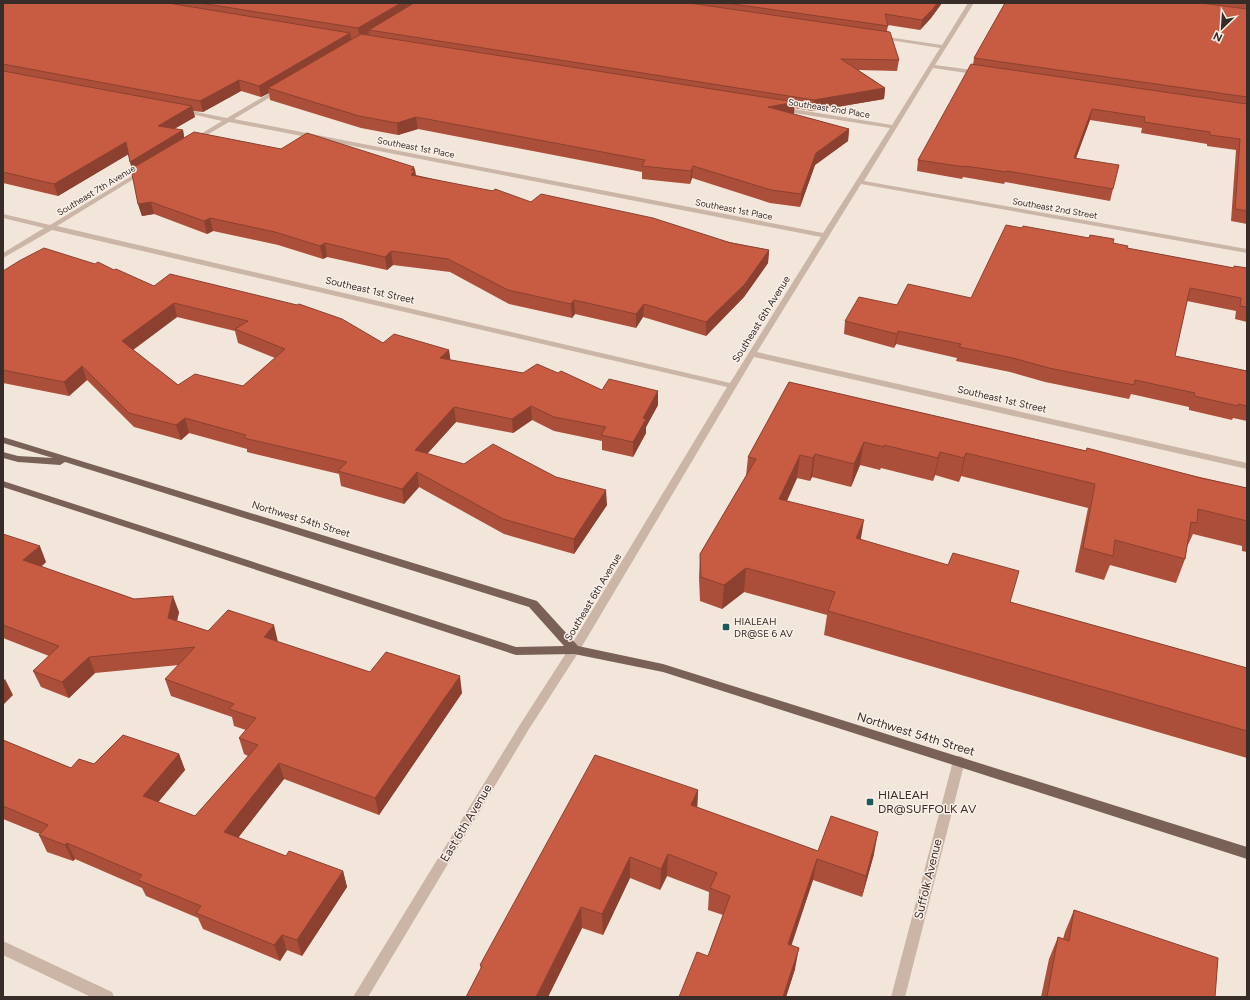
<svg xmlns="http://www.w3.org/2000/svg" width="1250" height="1000" font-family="Figtree,sans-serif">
  <rect width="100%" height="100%" fill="#f2e6db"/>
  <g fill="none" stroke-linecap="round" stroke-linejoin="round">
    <path fill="#cbb5a7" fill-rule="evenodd" d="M 968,3 L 974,3 L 935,65 L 980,71 L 983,73 L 980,75 L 933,68 L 864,181 L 1247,249 L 1247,253 L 861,184 L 757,352 L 1247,463 L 1247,469 L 754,357 L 578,653 L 529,729 L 368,997 L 353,997 L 521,723 L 570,647 L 727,387 L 52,230 L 3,258 L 3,253 L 44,228 L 3,218 L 3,214 L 50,225 L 145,168 L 147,169 L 147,171 L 57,226 L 730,383 L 821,237 L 229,122 L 193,143 L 190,141 L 191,140 L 222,121 L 178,111 L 181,109 L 227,118 L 280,87 L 283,89 L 282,90 L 234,119 L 823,233 L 890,128 L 781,111 L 778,109 L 781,107 L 892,125 L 940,48 L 877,38 L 880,36 L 942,45 Z
      M 959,756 L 963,757 L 965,761 L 905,997 L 891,997 L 953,761 L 955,757 Z
      M 3,941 L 112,992 L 114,997 L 91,997 L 3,955 Z"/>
    <path fill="#796158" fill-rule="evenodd" d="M 3,437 L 537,601 L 578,646 L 663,664 L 1247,847 L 1247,859 L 663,672 L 574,654 L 516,655 L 3,487 L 3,481 L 516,647 L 564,646 L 529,607 L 65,462 L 60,465 L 18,462 L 3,458 L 3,452 L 18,456 L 53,458 L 3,443 Z"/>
  </g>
  <path fill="#ac4f3a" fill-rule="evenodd" d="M 3,3 L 942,3 L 931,18 L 920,30 L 888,25 L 887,31 L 899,60 L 897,71 L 858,70 L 885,88 L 884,99 L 813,111 L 794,108 L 794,114 L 849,129 L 848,141 L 815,165 L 800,207 L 770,203 L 692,178 L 690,184 L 642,179 L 642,172 L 418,129 L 398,135 L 361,128 L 270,100 L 269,93 L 261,97 L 241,91 L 203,112 L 193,111 L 195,117 L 174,129 L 183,130 L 184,138 L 281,149 L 415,170 L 416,175 L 531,202 L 769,250 L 768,263 L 744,297 L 706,336 L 643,317 L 636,328 L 575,314 L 572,318 L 509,304 L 450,272 L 393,265 L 387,270 L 327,257 L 323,259 L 278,245 L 213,231 L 207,234 L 154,214 L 142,216 L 138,204 L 132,169 L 128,154 L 58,196 L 3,183 Z
    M 1005,3 L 1247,3 L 1247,224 L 1231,221 L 1236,150 L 1207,146 L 1207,144 L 1141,133 L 1142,128 L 1090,120 L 1076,158 L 1113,189 L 1110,201 L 1005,182 L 1004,184 L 963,177 L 962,179 L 917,171 L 918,160 L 973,65 L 974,58 Z
    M 1022,228 L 1113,243 L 1127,248 L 1234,268 L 1247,268 L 1247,322 L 1235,319 L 1236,311 L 1187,301 L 1175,356 L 1247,371 L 1247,421 L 1233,418 L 1232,420 L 1189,410 L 1189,407 L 1131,394 L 1129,399 L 1045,382 L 1010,372 L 956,361 L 957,358 L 896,344 L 894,348 L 844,334 L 845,321 L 897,305 L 971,298 Z
    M 114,270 L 154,286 L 383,343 L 449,350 L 450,360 L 523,373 L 558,373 L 602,390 L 658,391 L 658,405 L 646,427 L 646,433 L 633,457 L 602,450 L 602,441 L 554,431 L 532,420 L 513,433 L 456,422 L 427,454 L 607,505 L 574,554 L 504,534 L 419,487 L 404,504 L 341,486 L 339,474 L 247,452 L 247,449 L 189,433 L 181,440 L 134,427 L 87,380 L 69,396 L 3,383 L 3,271 ZM 177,317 L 235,331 L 238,343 L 275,358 L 243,386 L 178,385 L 133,350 Z
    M 789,382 L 1247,488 L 1247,552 L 1242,551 L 1242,546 L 1193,534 L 1187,547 L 1185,559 L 1176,583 L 1110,565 L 1104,580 L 1075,572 L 1088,508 L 961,476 L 959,482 L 935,475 L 933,481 L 881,468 L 880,470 L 860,465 L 851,487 L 812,477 L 810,481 L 797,478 L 787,501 L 861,540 L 1010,602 L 1247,668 L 1247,758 L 824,635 L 827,615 L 744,592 L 722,609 L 700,601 L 699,578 L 700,554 L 746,476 L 748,457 Z
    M 3,534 L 46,562 L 41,567 L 134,599 L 179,612 L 177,621 L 208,631 L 278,642 L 370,672 L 462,693 L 379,815 L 284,779 L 238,838 L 286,856 L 343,871 L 347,887 L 302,956 L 287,950 L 280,961 L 203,929 L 198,918 L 146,896 L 142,888 L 75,859 L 73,861 L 47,852 L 39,835 L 40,834 L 3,819 L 3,740 L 71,768 L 94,764 L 179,754 L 185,770 L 158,802 L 195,816 L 248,756 L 244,754 L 239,738 L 246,730 L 234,726 L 232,717 L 171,696 L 165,679 L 179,665 L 95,673 L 69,698 L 41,687 L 33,671 L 49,656 L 3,638 Z
    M 698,790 L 697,808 L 818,851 L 874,854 L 862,897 L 813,880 L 791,945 L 795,969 L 786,997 L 679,997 L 708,956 L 723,915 L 708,910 L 709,892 L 667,876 L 660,890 L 630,878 L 603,935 L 582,928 L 548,997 L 466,997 L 481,969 L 480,965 Z
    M 1074,910 L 1215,997 L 1041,997 L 1049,959 L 1058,937 L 1063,939 L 1065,932 Z"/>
  <path fill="#8c402f" d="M 401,3 L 418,3 L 369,30 L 369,33 L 360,38 L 358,28 Z
    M 937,3 L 942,3 L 931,18 L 920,30 L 922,20 Z
    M 350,33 L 352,43 L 268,88 L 269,93 L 261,97 L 259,86 Z
    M 239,80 L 241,91 L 203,112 L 200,101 Z
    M 885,88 L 884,99 L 813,111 L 814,100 Z
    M 795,102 L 794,114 L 768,107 Z
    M 192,106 L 195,117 L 160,137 L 158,126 Z
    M 1092,109 L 1090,120 L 1072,169 L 1074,158 Z
    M 416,117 L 418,129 L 398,135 L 397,123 Z
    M 849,129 L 848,141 L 815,165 L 800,207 L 801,194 L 816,153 Z
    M 183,130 L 185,142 L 133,173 L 130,162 Z
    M 126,142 L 129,154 L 58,196 L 54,184 Z
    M 693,166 L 692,178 L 690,184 L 691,171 Z
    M 414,167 L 415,170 L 416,183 L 411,175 L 411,170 Z
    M 151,202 L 154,214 L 142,216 L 138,204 Z
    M 210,218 L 213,231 L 207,234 L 204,221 Z
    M 325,243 L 327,257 L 323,259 L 320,246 Z
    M 769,250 L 768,263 L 744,297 L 706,336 L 706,322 Z
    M 391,251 L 393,265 L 387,270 L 385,257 Z
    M 574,300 L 575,314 L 572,318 L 571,304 Z
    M 174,303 L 177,317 L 126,355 L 122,341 Z
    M 644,304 L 643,317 L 636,328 L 636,314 Z
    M 898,331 L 896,344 L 894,348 L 897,334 Z
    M 449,350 L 451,364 L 440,358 Z
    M 82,366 L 87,380 L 69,396 L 64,382 Z
    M 658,391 L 658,405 L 646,427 L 646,433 L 633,457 L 633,442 L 643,418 Z
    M 531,406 L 532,420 L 513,433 L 512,419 Z
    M 454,407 L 456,422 L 417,465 L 415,450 Z
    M 185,418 L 189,433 L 181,440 L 176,425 Z
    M 864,442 L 860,465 L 851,487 L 854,464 Z
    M 940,452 L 935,475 L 933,481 L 938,458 Z
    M 966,453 L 961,476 L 959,482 L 964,458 Z
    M 815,454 L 812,477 L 810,481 L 813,458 Z
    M 800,455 L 797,478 L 777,522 L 779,499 Z
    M 417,472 L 419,487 L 404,504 L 402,489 Z
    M 606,490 L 607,505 L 574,554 L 574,539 Z
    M 864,520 L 860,544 L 856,538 Z
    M 40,546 L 46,562 L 30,576 L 23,560 Z
    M 746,568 L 744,592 L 722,609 L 724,585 Z
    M 173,596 L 179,612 L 174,634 L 168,618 Z
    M 274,625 L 278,642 L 264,637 Z
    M 89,657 L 95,673 L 69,698 L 62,682 Z
    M 460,676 L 462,693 L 379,815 L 375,798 Z
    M 5,679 L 13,695 L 3,705 L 3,681 Z
    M 179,754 L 185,770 L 150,812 L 143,796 Z
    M 279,763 L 284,779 L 230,848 L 224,832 Z
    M 698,790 L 697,812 L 691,805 Z
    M 878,832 L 874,854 L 862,897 L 866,876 Z
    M 67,843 L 75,859 L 73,861 L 65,845 Z
    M 668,854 L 667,876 L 660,890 L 661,869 Z
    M 630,857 L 630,878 L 603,935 L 602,914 Z
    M 817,859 L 813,880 L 785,965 L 788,944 Z
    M 343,871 L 347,887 L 302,956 L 297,940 Z
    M 581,907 L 582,928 L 548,997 L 536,997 Z
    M 282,935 L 287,950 L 280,961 L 274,945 Z
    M 799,948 L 795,969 L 786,997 L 783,997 Z"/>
  <path fill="#c85c43" stroke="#8c402f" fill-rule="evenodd" d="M 3,3 L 168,3 L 350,33 L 259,86 L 239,80 L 200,101 L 3,64 Z
    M 200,3 L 401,3 L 358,28 Z
    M 414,3 L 689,3 L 890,32 L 899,60 L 841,59 L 885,88 L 814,100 L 369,30 Z
    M 726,3 L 937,3 L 933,9 L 922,20 L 885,14 L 888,26 Z
    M 1005,3 L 1201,3 L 1247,9 L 1247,97 L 974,58 Z
    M 361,34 L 795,102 L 768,107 L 849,129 L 816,153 L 801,194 L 771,190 L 693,166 L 691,171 L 642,166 L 645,160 L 416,117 L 397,123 L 359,116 L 268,88 Z
    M 971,64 L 1247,104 L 1247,211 L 1235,209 L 1240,139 L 1210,135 L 1210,132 L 1144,122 L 1145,117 L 1092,109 L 1074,158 L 1119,165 L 1113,189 L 1007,171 L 1007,172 L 965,166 L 965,167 L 918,160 Z
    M 3,71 L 192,106 L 158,126 L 183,130 L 130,162 L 126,142 L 54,184 L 3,172 Z
    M 194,132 L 281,149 L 307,133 L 414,167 L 411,170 L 415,170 L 411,175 L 493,191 L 495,189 L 531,202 L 541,194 L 653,218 L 731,243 L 769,250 L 745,284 L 706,322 L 644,304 L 636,314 L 574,300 L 571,304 L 508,290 L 448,259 L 391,251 L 385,257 L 325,243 L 320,246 L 275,232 L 210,218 L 204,221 L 151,202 L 138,204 L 131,169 Z
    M 1006,225 L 1022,228 L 1023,226 L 1089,238 L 1090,235 L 1114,239 L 1113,243 L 1128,246 L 1127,248 L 1234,268 L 1234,266 L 1247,268 L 1247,307 L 1240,306 L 1241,298 L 1190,288 L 1175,356 L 1247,371 L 1247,406 L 1238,404 L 1238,406 L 1194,396 L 1195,393 L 1135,380 L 1134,385 L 1049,368 L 1013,358 L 959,347 L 961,344 L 898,331 L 897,334 L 845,321 L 859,297 L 897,305 L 908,284 L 971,298 Z
    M 44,248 L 95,264 L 98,262 L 114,270 L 116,269 L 154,286 L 170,274 L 297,305 L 299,304 L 342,319 L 383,343 L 394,334 L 449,350 L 440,358 L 523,373 L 537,364 L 558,373 L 561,371 L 602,390 L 609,379 L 658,391 L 643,418 L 646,419 L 633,442 L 601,435 L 606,427 L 554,417 L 531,406 L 512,419 L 454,407 L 415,450 L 464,464 L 493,444 L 556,477 L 606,490 L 574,539 L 503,519 L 417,472 L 402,489 L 338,471 L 347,462 L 244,438 L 246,435 L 185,418 L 176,425 L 129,413 L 82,366 L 64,382 L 3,370 L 3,271 L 19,261 ZM 174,303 L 248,321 L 235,329 L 285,349 L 243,386 L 195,374 L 178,385 L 122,341 Z
    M 789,382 L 1086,451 L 1087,448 L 1201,478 L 1247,488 L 1247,521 L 1198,509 L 1197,523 L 1191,522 L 1185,559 L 1115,540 L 1113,556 L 1083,548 L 1095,484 L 966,453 L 964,458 L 940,452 L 938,458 L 884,445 L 884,447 L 864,442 L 854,464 L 815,454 L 813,458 L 800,455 L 779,499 L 864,520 L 856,538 L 948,565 L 953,553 L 1019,571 L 1010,602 L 1247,668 L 1247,731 L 828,611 L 835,592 L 746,568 L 724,585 L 701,577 L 700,554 L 756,459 L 748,457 Z
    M 3,534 L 40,546 L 23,560 L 134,599 L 173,596 L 168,618 L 208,631 L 228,610 L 274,625 L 264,637 L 370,672 L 386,652 L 460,676 L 375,798 L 279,763 L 224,832 L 286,856 L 289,851 L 343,871 L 297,940 L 282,935 L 274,945 L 196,913 L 201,906 L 138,880 L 142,875 L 67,843 L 65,845 L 39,835 L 48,825 L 3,806 L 3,740 L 71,768 L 79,759 L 94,764 L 123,735 L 179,754 L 143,796 L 195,816 L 258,745 L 239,738 L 256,718 L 229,709 L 234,704 L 165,679 L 195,647 L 89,657 L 62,682 L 33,671 L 59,646 L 3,625 Z
    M 595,755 L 698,790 L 691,805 L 818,851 L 831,816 L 878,832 L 866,876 L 817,859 L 788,944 L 799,948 L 783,997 L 679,997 L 697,952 L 708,956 L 730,896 L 710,888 L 717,873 L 668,854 L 661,869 L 630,857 L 602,914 L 581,907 L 536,997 L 466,997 L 482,966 L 480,965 Z
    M 1074,910 L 1218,958 L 1215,997 L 1047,997 L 1058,937 L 1069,941 Z"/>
  <g fill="#1c5959" stroke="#faf0e8" stroke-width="1.5">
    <rect x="722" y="623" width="8" height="8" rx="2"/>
    <rect x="866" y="798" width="8" height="8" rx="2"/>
  </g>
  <g text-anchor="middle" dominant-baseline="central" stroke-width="3" stroke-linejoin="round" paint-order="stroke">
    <g font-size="9" fill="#372c28" stroke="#faf0e8">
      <text transform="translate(829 108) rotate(9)">Southeast 2nd Place</text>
      <text transform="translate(416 147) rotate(11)">Southeast 1st Place</text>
      <text transform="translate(96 190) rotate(-31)">Southeast 7th Avenue</text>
      <text transform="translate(1055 208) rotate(10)">Southeast 2nd Street</text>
      <text transform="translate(734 209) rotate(11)">Southeast 1st Place</text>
    </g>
    <g font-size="10" fill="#372c28" stroke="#faf0e8">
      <text transform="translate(370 290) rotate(13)">Southeast 1st Street</text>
      <text transform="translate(761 319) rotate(-58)">Southeast 6th Avenue</text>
      <text transform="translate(1002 399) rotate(13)">Southeast 1st Street</text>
      <text transform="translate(301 519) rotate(17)">Northwest 54th Street</text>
      <text transform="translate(593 597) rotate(-59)">Southeast 6th Avenue</text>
    </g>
    <g font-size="10" fill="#372c28" stroke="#faf0e8" text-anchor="start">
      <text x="734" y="621">HIALEAH<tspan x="734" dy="12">DR@SE 6 AV</tspan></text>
    </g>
    <g font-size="12" fill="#372c28" stroke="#faf0e8">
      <text transform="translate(916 734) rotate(17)">Northwest 54th Street</text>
      <text transform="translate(466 823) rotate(-59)">East 6th Avenue</text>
      <text transform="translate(928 879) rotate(-76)">Suffolk Avenue</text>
    </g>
    <g font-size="12" fill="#372c28" stroke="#faf0e8" text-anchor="start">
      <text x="878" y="795">HIALEAH<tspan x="878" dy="14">DR@SUFFOLK AV</tspan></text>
    </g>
  </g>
  <rect width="1250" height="1000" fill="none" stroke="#372c28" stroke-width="8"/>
  <g transform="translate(1222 28) rotate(205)" stroke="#faf0e8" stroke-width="3" paint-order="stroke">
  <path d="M0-3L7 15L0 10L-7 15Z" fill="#372c28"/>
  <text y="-6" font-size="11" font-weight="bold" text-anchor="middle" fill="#372c28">N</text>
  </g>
</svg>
